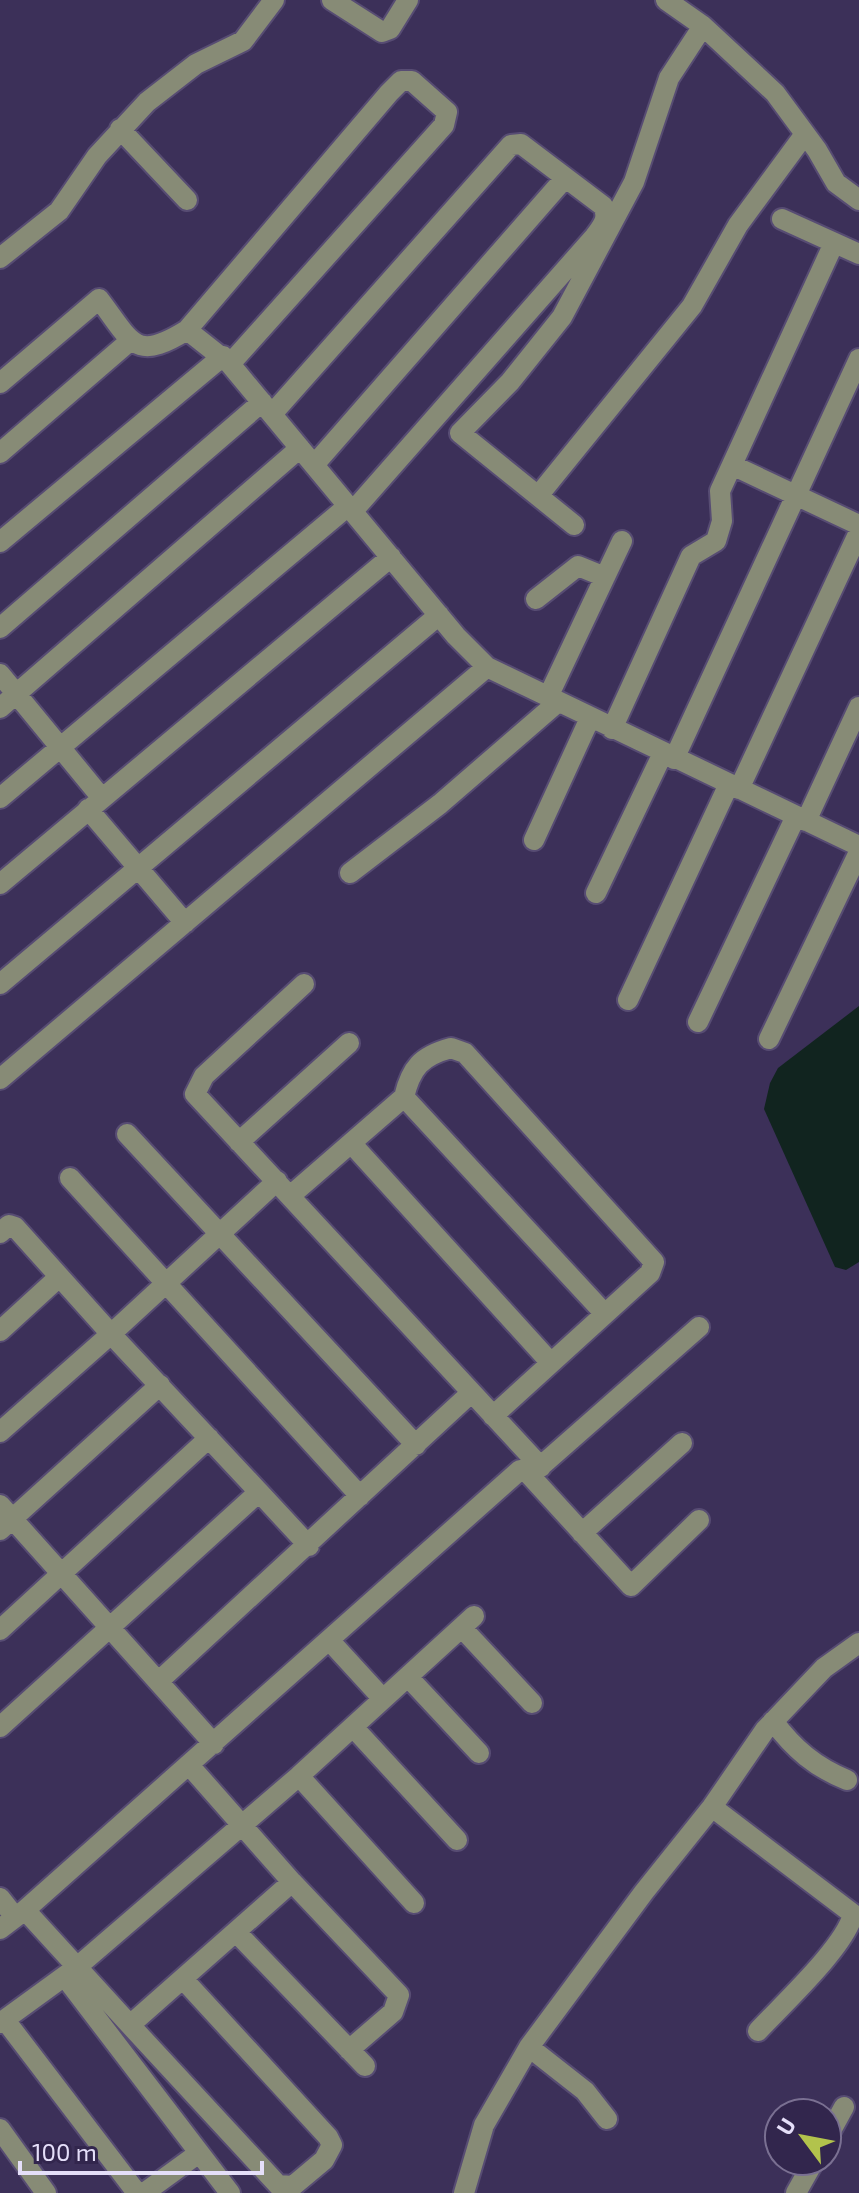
<svg xmlns="http://www.w3.org/2000/svg" width="859" height="2193" font-family="'Exo 2',sans-serif">
  <rect width="100%" height="100%" fill="#3c3059"/>
  <path fill="#11241f" d="M 859,1006 L 859,1262 L 846,1270 L 835,1267 L 764,1109 L 770,1083 L 778,1068 Z"/>
  <g fill="none" stroke-linecap="round" stroke-linejoin="round">
    <g stroke="#574c73" stroke-width="24">
      <path id="minor" d="M 332,0 L 382,32 L 390,29 L 408,0
        M 666,0 L 703,26 L 775,93 L 817,150 L 836,183 L 859,200
        M 120,129 L 187,200
        M 782,219 L 859,254
        M 0,258 L 59,211 L 97,156 L 147,102 L 196,64 L 243,41 L 274,0
        M 187,330 L 389,93 L 401,81 L 412,81 L 447,112 L 444,125 L 230,364
        M 0,383 L 99,299 C 132,342 134,363 187,330 L 230,364 L 456,636 L 487,667 L 859,846
        M 272,414 L 511,145 L 521,144 L 603,206 C 609,218 603,225 595,236 L 353,511
        M 0,453 L 131,340
        M 314,465 L 565,178
        M 734,466 L 859,525
        M 538,496 L 692,306 L 738,225 L 805,134
        M 574,525 L 460,433 L 510,382 L 562,317 L 634,182 L 669,78 L 703,26
        M 0,542 L 223,356
        M 536,599 L 578,566 L 605,577
        M 0,628 L 262,402
        M 0,674 L 101,797
        M 548,697 L 622,541
        M 0,708 L 300,448
        M 612,729 L 691,556 L 716,541 L 722,521 L 720,491 L 834,243
        M 674,759 L 859,359
        M 739,789 L 859,532
        M 0,798 L 348,506
        M 88,809 L 185,923
        M 806,821 L 859,707
        M 534,840 L 590,718
        M 350,873 L 440,804 L 558,702
        M 0,884 L 391,557
        M 596,893 L 663,753
        M 0,984 L 439,615
        M 304,984 L 204,1076 L 195,1094 L 541,1467
        M 628,1000 L 729,784
        M 698,1022 L 796,816
        M 769,1039 L 859,852
        M 0,1079 L 487,667
        M 404,1097 L 605,1314
        M 127,1134 L 416,1445
        M 239,1142 L 349,1043
        M 351,1143 L 551,1363
        M 70,1178 L 360,1496
        M 290,1196 L 404,1097 C 411,1068 421,1056 451,1048 L 465,1053 L 654,1262 L 650,1273 L 493,1416
        M 0,1233 L 9,1225 L 15,1227 L 111,1334 L 0,1432
        M 0,1331 L 59,1277
        M 533,1473 L 699,1327
        M 259,1492 L 309,1546
        M 0,1505 L 214,1744
        M 0,1530 L 160,1385
        M 582,1533 L 682,1443
        M 462,1628 L 532,1703
        M 0,1630 L 209,1438
        M 329,1640 L 383,1699
        M 408,1677 L 479,1753
        M 159,1681 L 471,1393
        M 773,1721 C 794,1749 815,1767 847,1780
        M 0,1727 L 259,1492 L 111,1334 L 277,1181
        M 353,1727 L 457,1840
        M 189,1765 L 292,1882 L 399,1995 L 393,2012 L 349,2050
        M 299,1776 L 414,1903
        M 712,1807 L 853,1914 C 846,1946 782,2005 758,2031
        M 0,1898 L 15,1917
        M 25,1910 L 130,2025 L 292,1882
        M 0,1929 L 25,1910 L 520,1470 L 525,1470 L 631,1586 L 699,1520
        M 236,1932 L 365,2066
        M 65,1977 L 230,2193
        M 5,2020 L 137,2193
        M 0,2023 L 77,1967 L 299,1776 L 474,1616
        M 130,2025 L 278,2185 L 293,2186 L 324,2160 L 332,2145 L 328,2137 L 183,1979
        M 529,2047 L 585,2091 L 607,2119
        M 0,2129 L 46,2193
        M 827,2138 L 844,2107
        M 144,2193 L 199,2153
        M 464,2193 L 484,2125 L 529,2047 L 644,1892 L 712,1807 L 765,1730 L 824,1668 L 859,1643
        M 796,2193 L 814,2161"/>
    </g>
    <use href="#minor" stroke="#878b76" stroke-width="20"/>
  </g>
  <g transform="translate(803 2137) rotate(302)"><circle r="38" fill="#32264d" stroke="#7a7092" stroke-width="2"/>
  <path d="M0-6L14 30L0 20L-14 30Z" fill="#b2c34c"/>
  <text y="-12" font-size="22" font-weight="bold" text-anchor="middle" fill="#e5dff9">U</text>
  </g>
  <path d="M20 2161v12h242v-12" fill="none" stroke="#e5dff9" stroke-width="4"/>
  <text x="32" y="2161" font-size="24" fill="#e5dff9" stroke="#32264d" stroke-width="6" paint-order="stroke">100 m</text>
</svg>
